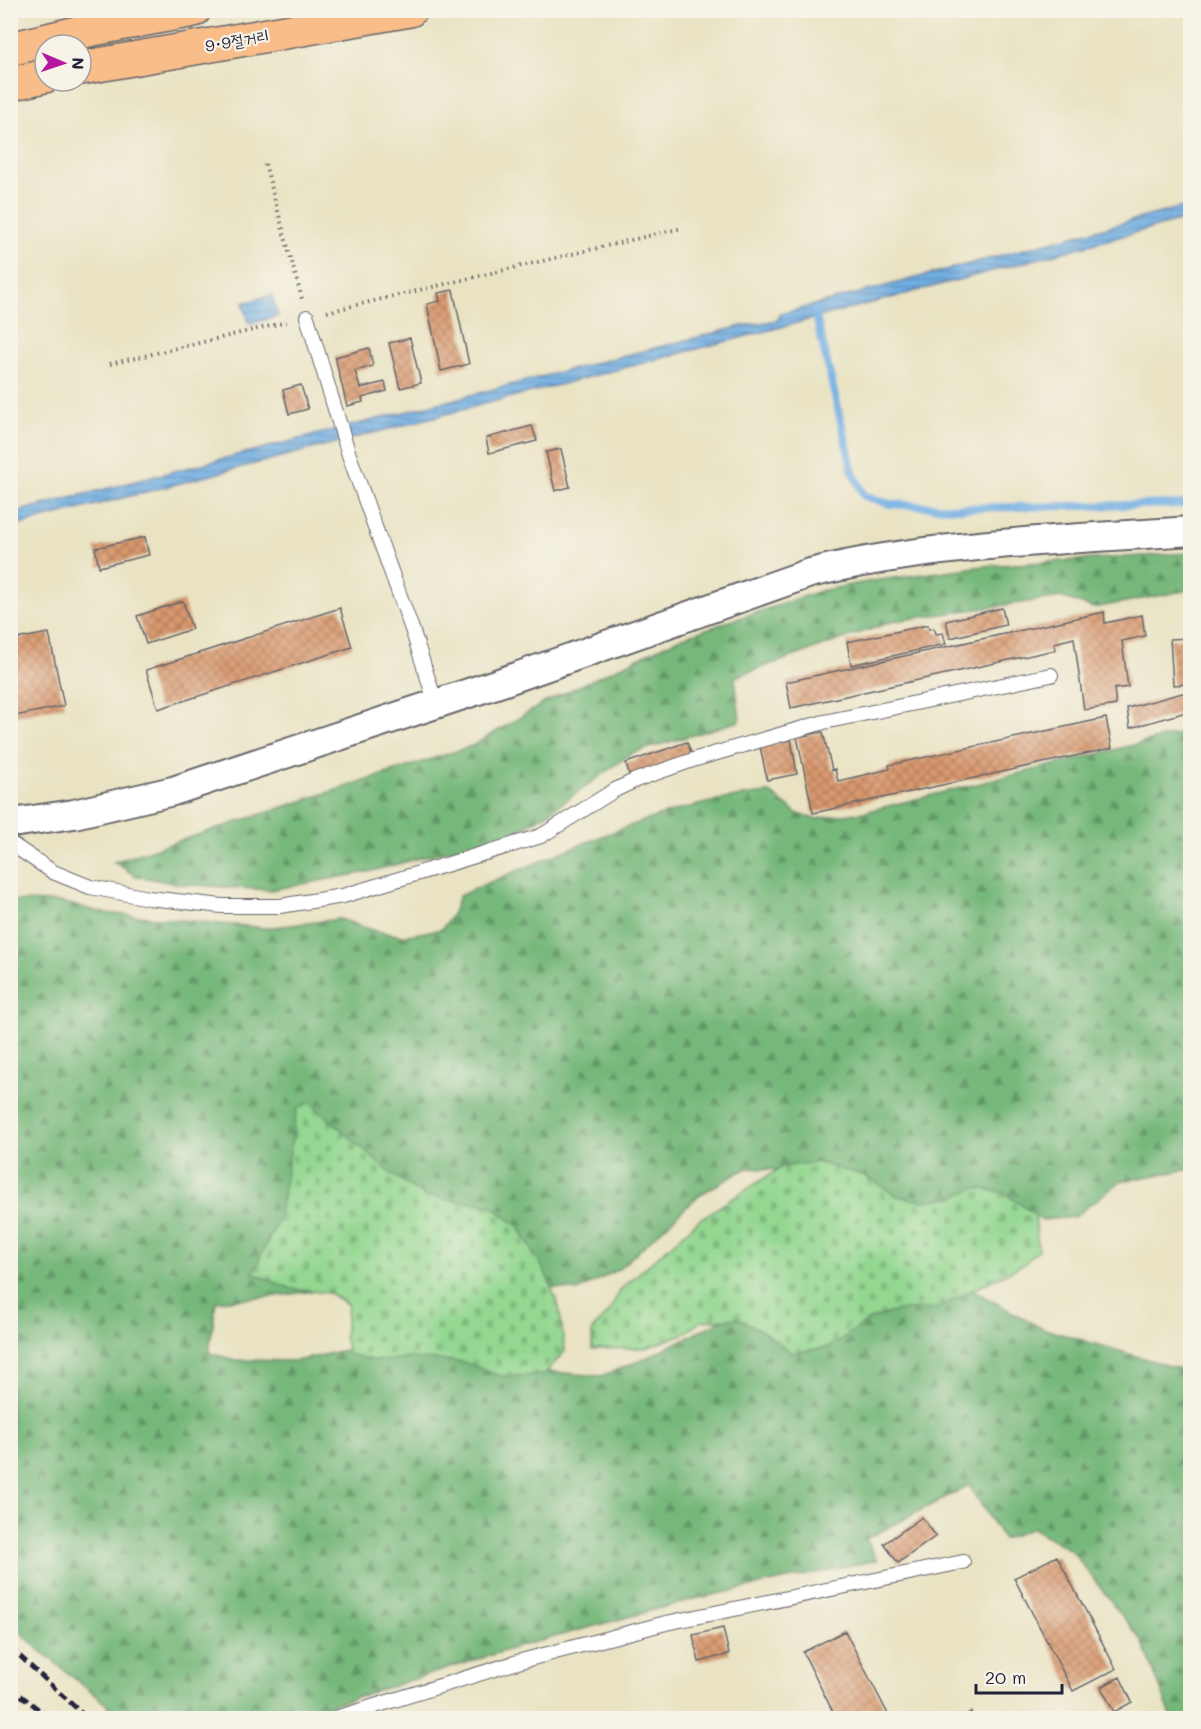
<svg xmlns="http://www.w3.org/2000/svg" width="1201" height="1729" font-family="Mali,'Poor Story',sans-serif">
  <defs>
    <pattern id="forest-firs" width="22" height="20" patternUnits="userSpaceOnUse" patternTransform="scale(1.5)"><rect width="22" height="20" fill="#76b87a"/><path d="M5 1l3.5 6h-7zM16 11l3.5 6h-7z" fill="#609565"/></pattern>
    <pattern id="cemetery-stones" width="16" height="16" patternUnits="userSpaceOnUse" patternTransform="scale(1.5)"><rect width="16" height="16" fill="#93d790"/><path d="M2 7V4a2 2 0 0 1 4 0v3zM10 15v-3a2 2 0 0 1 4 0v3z" fill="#7eb87d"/></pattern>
    <pattern id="water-rules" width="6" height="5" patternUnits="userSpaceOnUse" patternTransform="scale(1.5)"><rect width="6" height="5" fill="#71aee3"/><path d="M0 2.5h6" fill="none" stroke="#5c8db9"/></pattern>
    <pattern id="building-cross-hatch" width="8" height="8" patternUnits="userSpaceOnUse" patternTransform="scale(1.5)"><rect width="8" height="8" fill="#d9986d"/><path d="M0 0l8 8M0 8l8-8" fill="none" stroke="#b07c5b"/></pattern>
  </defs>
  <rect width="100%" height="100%" fill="#f7f3e8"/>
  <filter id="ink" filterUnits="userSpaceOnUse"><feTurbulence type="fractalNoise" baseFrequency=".0167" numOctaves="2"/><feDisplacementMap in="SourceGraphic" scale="12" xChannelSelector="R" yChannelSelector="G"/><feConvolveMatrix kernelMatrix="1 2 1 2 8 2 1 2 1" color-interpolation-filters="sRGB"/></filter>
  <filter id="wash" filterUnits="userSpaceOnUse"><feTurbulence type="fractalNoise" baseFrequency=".008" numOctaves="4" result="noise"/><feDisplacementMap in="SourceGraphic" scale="24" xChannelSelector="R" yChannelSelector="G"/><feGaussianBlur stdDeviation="1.35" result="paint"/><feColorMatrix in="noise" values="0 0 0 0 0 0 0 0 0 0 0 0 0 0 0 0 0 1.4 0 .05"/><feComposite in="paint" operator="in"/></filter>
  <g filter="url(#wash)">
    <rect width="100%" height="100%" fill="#e9e3c3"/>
    <path fill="url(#forest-firs)" stroke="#4c6d5a" stroke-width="1.5" d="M 1190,553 L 1190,590 L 1093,608 L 1061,597 L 894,621 L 735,677 L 740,721 L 632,753 L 551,811 L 516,832 L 368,872 L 270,890 L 179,884 L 136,876 L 114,862 L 472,746 L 546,702 L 680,638 L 820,591 L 872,581 L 984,566 Z
      M 1178,734 L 1186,760 L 1190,759 L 1190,1169 L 1121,1181 L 1074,1217 L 1042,1220 L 993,1198 L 900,1207 L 831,1173 L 747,1168 L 699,1195 L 619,1269 L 578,1291 L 536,1285 L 367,1284 L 276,1296 L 216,1301 L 209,1353 L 236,1360 L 296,1361 L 420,1333 L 516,1369 L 601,1376 L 642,1360 L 794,1284 L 971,1289 L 1041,1328 L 1190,1372 L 1190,1718 L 1172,1718 L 1142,1641 L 1072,1551 L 1033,1528 L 1003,1539 L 969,1485 L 866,1539 L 877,1560 L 694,1599 L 517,1647 L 289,1718 L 123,1718 L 36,1647 L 11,1623 L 10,901 L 61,902 L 104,913 L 266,928 L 340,919 L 375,931 L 403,936 L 442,929 L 453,913 L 459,896 L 481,886 C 570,849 673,800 770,793 L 798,814 L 815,819 L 864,812 Z"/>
    <path fill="url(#cemetery-stones)" stroke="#5a7c66" stroke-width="1.5" d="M 310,1102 L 391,1174 L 425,1196 L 491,1206 L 519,1227 L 545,1272 L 559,1307 L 565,1351 L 544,1375 L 501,1376 L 463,1362 L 408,1358 L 376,1361 L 348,1354 L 344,1335 L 348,1305 L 329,1293 L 292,1289 L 253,1273 L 279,1218 L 297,1109 Z
      M 816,1162 L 865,1176 L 897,1196 L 923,1201 L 952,1197 L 975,1188 L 1003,1192 L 1035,1215 L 1038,1250 L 1024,1264 L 935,1309 L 899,1310 L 871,1319 L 829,1347 L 792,1353 L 765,1333 L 739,1318 L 702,1321 L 683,1334 L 646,1348 L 592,1349 L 592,1330 L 610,1311 L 620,1290 L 700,1219 L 782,1167 Z"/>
    <path fill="url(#water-rules)" stroke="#4a688f" stroke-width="1.5" d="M 1190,205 L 1190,218 L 774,329 L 11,527 L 11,513 L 615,358 L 742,326 L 778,320 L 780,314 Z
      M 272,295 L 278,316 L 249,324 L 243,303 Z"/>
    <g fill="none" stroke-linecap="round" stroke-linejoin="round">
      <path stroke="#71aee3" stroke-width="8" d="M 815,312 L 853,472 L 864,496 L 890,504 L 954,508 L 1190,504"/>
    </g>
    <g id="blocks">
      <path fill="url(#building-cross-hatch)" d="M 453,290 L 469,364 L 441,371 L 427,304 L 440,301 L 438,293 Z
        M 410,338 L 421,383 L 400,388 L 389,343 Z
        M 369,348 L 373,366 L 355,371 L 360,388 L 385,382 L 387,391 L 362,398 L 363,402 L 347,406 L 335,357 Z
        M 301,385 L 308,409 L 289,414 L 283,390 Z
        M 532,426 L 537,441 L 489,453 L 486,438 Z
        M 561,449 L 570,487 L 555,491 L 546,452 Z
        M 145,537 L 149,555 L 99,567 L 95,548 Z
        M 183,601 L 192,629 L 146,644 L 137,616 Z
        M 340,608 L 352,647 L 158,709 L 146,670 Z
        M 1002,608 L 1006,625 L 950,638 L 946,621 Z
        M 1104,612 L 1105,623 L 1142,615 L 1145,636 L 1122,641 L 1128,687 L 1114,689 L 1116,705 L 1084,710 L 1074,638 L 1054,643 L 1055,650 L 791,708 L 786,682 Z
        M 928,625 L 929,629 L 934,628 L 936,634 L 943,633 L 946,644 L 851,665 L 847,642 Z
        M 49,633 L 64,706 L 10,717 L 10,640 Z
        M 1190,638 L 1190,684 L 1173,685 L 1170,639 Z
        M 1190,691 L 1190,711 L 1130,728 L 1127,708 Z
        M 1106,718 L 1112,748 L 813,813 L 797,737 L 823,732 L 832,770 L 835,769 L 838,781 L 890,769 L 889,765 Z
        M 791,740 L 797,774 L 767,780 L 760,746 Z
        M 687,742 L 692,756 L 630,777 L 626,763 Z
        M 922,1517 L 936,1536 L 898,1563 L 884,1544 Z
        M 1057,1556 L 1116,1669 L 1073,1691 L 1014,1578 Z
        M 723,1628 L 729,1654 L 699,1662 L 693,1635 Z
        M 845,1631 L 890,1718 L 836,1718 L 803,1652 Z
        M 1120,1677 L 1132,1702 L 1114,1712 L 1101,1687 Z
        M 971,1712 L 974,1718 L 959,1718 Z"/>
    </g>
  </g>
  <g filter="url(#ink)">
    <use href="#blocks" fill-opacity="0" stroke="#68666b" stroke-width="1.5"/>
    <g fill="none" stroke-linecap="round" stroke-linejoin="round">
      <g stroke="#68666b" stroke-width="16">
        <path id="lane" d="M 307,317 L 349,455 L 413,632 L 436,704
          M 10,843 L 53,872 L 90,887 L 149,898 L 222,906 L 280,906 L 343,896 L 541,836 L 615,790 L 636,780 L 696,759 L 824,722 L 1051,675
          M 336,1718 L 521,1661 L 666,1623 L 963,1562"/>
      </g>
      <g stroke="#68666b" stroke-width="32">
        <path id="street" d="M 10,821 L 19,822 L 74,814 L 173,791 L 502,682 L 810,573 C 934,543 1063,540 1190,531"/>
      </g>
      <g stroke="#68666b" stroke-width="36">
        <path id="highway" d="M 10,49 L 93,29 L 194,10
          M 81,68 L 410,10
          M 10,84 L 45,76"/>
      </g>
      <path stroke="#68666b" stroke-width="4" stroke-dasharray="1.5 4.5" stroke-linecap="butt" d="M 265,164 L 302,299
        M 327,312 L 682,228
        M 110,364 L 287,322"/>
      <use href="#lane" stroke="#fff" stroke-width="14"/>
      <use href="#street" stroke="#fff" stroke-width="28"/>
      <use href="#highway" stroke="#f8bd89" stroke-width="33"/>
      <path stroke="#22223b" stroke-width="4.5" stroke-dasharray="9 4.5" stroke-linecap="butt" d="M 10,1647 L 87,1718
        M 10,1687 L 50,1718"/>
    </g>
  </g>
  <g text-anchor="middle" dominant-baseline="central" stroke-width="4.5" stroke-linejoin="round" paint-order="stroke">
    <g font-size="16" fill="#22223b" stroke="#f7f3e8">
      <text transform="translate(237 40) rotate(-10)">9·9절거리</text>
    </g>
  </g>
  <rect width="1201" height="1729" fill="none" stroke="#f7f3e8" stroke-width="36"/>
  <g transform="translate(63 63) rotate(92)"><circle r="28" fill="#f7f3e8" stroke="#a29fa3" stroke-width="1.5"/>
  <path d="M0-4.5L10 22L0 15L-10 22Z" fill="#b5179e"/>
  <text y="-9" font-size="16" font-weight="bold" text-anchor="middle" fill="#22223b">N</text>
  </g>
  <path d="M976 1684v9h86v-9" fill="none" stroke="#22223b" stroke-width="3"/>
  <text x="985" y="1684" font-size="18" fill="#22223b" stroke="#f7f3e8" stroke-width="4.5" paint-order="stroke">20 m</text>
</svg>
